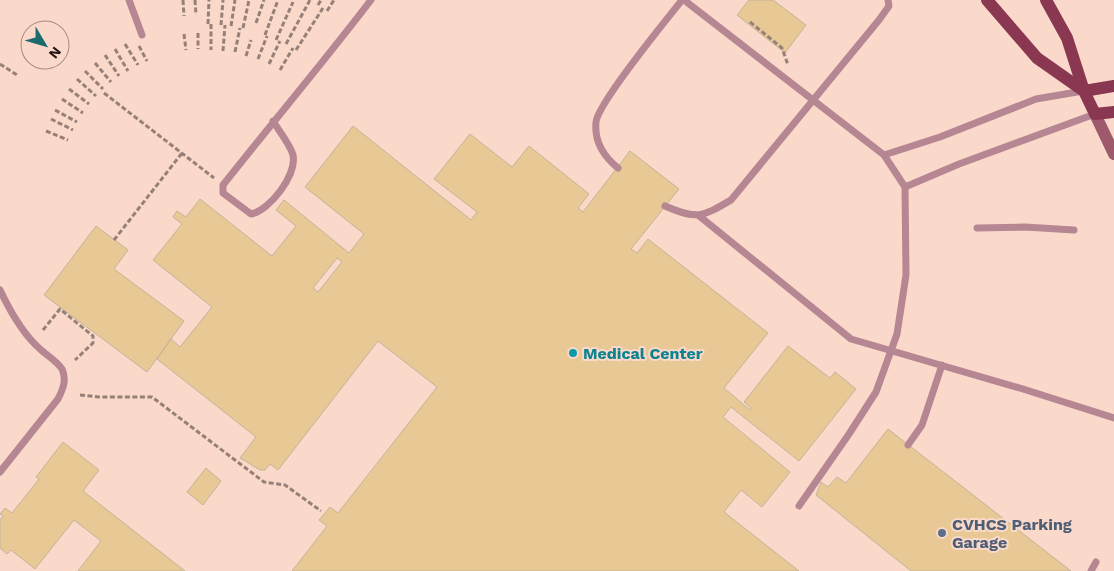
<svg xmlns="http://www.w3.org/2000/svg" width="1114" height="571" font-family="'Work Sans',sans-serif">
  <rect width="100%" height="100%" fill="#fad9cb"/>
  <path fill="#e8c894" stroke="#c4b399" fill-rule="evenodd" d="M 749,0 L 773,0 L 806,25 L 785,53 L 737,15 Z
    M 353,126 L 471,220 L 477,212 L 434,179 L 470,134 L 512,167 L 529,146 L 589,194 L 578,208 L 583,212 L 630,151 L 679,189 L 631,249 L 637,253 L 648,239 L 768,333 L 724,388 L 750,410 L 751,408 L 744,402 L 788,346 L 830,378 L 835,372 L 856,389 L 799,461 L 731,407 L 723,417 L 790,472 L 762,507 L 741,490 L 724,512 L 799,571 L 292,571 L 327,526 L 319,520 L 330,507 L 338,513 L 437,387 L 378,341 L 278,470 L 270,464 L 265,470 L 260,470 L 240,458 L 256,437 L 157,359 L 171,339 L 180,347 L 212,307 L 153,260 L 182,224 L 173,217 L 177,211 L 186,217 L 200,199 L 272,256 L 296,226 L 276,210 L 284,200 L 349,253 L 364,234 L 305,187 ZM 337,258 L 342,262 L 318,292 L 313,288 Z
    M 96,226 L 128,250 L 114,269 L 184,321 L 147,372 L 44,295 Z
    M 888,429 L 1071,571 L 911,571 L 816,495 L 821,482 L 828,487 L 837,477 L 846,483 Z
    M 63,442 L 99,470 L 83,491 L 185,571 L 78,571 L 101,541 L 74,520 L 35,569 L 11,550 L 7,554 L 0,548 L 0,520 L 3,516 L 0,514 L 5,508 L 12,513 L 39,479 L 36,477 Z
    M 206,468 L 221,481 L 203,505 L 187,492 Z"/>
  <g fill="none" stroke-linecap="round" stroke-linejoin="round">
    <path stroke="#978077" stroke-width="3" stroke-dasharray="5 2.5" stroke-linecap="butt" d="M 183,0 L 184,16
      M 195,0 L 196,15
      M 318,5 L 321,0
      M 327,11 L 334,0
      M 750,22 L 782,48 L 788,65
      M 256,23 L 264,0
      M 208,24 L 209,0
      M 211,24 L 211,50
      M 221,25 L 223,0
      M 231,26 L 235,0
      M 243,28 L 249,0
      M 198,33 L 198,49
      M 184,34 L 186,50
      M 265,35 L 278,0
      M 276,40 L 293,2
      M 125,44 L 138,65
      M 286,44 L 310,0
      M 139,46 L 147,61
      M 115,49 L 128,71
      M 296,50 L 323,8
      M 223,51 L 225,25
      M 235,52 L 240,28
      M 105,55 L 119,76
      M 246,56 L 251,40
      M 258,59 L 267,36
      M 95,63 L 111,82
      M 0,64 L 17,75
      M 269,64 L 280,41
      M 280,70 L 293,48
      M 85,71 L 103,89
      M 77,79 L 96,96
      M 69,89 L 89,104
      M 104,93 L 214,178
      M 62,99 L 83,113
      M 55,110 L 77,122
      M 51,119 L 73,130
      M 46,131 L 68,140
      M 114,240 L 182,153
      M 43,330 L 60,309 L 93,336 L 93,343 L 75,360
      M 80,395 L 99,397 L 152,397 L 264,482 L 285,485 L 321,511"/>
    <path stroke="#b68692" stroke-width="7" d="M 129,0 L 142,35
      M 684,0 L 884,155 L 905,187 L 906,275 L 897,334 L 876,392 L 849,434 L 799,506
      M 273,121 C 279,131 290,144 293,155 C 297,175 270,210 251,214 L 223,193 L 223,185 C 272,123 323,63 371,0
      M 884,155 L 940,137 L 1036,99 L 1083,91
      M 618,168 C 603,156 594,142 596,122 C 598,103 667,19 682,0
      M 905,187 L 959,164 L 1095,114
      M 665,206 C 697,220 702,217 731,200 L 879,20 L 889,6 L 888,0
      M 698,215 L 851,339 L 1023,389 L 1114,418
      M 977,228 L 1025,227 L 1074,230
      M 0,290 C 10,311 22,333 39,348 C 46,355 57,361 62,369 C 67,380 63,389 58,399 L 0,472
      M 908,445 L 922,425 L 942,365
      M 1091,571 L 1096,562"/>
    <path stroke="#9e596c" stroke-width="12" d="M 1095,114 L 1114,154"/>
    <path stroke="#8a3752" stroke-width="12" d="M 987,0 L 1037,58 L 1084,91
      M 1046,0 L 1067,38 L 1084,91 L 1095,114 L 1114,112
      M 1084,91 L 1114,86"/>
  </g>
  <circle fill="#0f9aa8" stroke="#fad9cb" stroke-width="2" cx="573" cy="353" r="5"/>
  <circle fill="#5c6f8a" stroke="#fad9cb" stroke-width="2" cx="942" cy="533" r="5"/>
  <g text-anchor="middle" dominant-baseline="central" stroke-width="4" stroke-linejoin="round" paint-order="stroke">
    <g font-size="16" font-weight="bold" fill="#0d838f" stroke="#fad9cb" text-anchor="start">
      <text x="583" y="353">Medical Center</text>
    </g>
    <g font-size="16" font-weight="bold" fill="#4e5e75" stroke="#fad9cb" text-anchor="start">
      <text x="952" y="524">CVHCS Parking<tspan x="952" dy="18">Garage</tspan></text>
    </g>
  </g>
  <g transform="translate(45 45) rotate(128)"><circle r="24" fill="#fad9cb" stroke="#a48c81"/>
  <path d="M0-4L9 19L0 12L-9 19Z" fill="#1e6b6c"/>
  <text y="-8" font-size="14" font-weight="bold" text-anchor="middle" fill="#231813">N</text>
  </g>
</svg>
